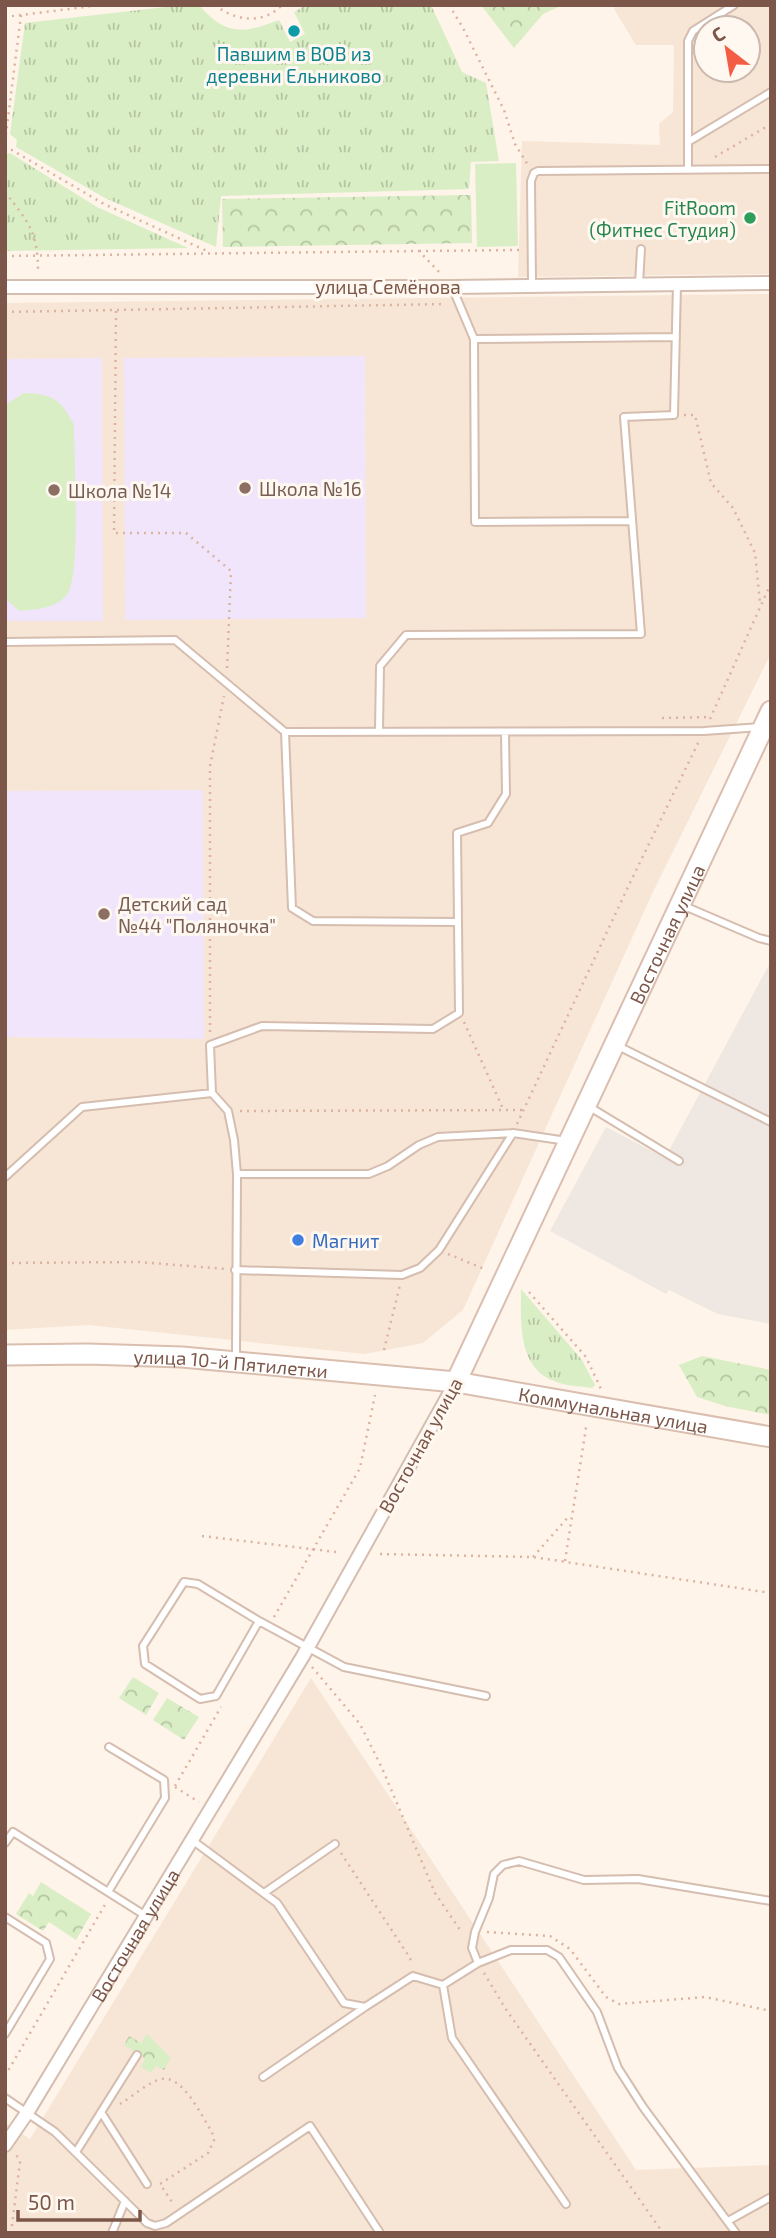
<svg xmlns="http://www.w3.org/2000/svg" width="776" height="2238" font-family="'Exo 2',sans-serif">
  <defs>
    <pattern id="grass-tufts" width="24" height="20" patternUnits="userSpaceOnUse" patternTransform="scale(1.75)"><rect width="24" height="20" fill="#d9eec5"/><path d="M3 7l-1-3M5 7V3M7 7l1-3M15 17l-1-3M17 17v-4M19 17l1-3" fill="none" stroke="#b5c4a2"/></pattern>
    <pattern id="forest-crowns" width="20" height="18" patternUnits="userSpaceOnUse" patternTransform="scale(1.75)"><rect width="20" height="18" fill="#d9eec5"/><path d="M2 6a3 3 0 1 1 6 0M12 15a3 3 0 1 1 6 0" fill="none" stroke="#b5c4a2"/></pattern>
  </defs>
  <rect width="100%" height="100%" fill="#fef4e9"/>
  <path fill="#f7e6d6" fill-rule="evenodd" d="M 616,5 L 771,5 L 771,274 L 518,277 L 522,141 L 660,145 L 659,124 L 673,112 L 674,45 L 636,45 L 614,9 ZM 706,28 L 748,28 L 748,70 L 706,70 Z
    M 771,294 L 771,653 L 652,894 L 463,1310 L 423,1343 L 365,1354 L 88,1325 L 5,1330 L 5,303 Z
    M 311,1678 L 636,2170 L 771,2165 L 771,2233 L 5,2233 L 5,2123 L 30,2139 Z"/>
  <path fill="#efe7e2" d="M 771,961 L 771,1324 L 718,1314 L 669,1290 L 666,1294 L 550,1231 L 606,1127 L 665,1158 Z"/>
  <path fill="#f1e5fb" d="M 365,356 L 366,618 L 125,620 L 124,358 Z
    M 102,358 L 103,621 L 5,621 L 5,359 Z
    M 203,790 L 204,1039 L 5,1037 L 5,791 Z"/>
  <path fill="url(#grass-tufts)" d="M 183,5 L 199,5 C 226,36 243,34 279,20 L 290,42 L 305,34 L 294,12 L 306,5 L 431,5 L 462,72 L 486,83 L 499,161 L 471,162 L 469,189 L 221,196 L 216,247 L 105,198 L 16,147 L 17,140 L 10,134 L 25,23 Z
    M 10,153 L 97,207 L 188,248 L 5,251 L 5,154 Z
    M 521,1289 L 582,1360 L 595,1385 L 592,1388 C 580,1386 565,1386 554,1381 C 517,1367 521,1321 521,1289 Z"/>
  <path fill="url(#forest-crowns)" d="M 481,5 L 563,5 L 543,14 L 514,48 Z
    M 471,195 L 472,243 L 223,247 L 222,199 Z
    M 702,1356 L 771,1370 L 771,1415 L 725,1406 L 697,1397 L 679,1365 Z
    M 133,1677 L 159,1693 L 146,1715 L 119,1698 Z
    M 167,1698 L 199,1717 L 184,1740 L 153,1720 Z
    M 41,1882 L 91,1914 L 76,1940 L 49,1922 L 43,1931 L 16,1914 L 29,1893 L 33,1896 Z
    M 147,2034 L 171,2058 L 164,2070 L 156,2066 L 151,2073 L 141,2067 L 145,2058 L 124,2045 L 129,2036 L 141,2043 Z"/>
  <path fill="#d9eec5" d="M 516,163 L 518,246 L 477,247 L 475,164 Z
    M 24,393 C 53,394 61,399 74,425 C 74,458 81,570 68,593 C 58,609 36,609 19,611 L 5,598 L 5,405 Z"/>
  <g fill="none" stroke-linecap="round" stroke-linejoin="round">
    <g stroke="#d5bdaf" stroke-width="10">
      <path id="service" d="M 688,142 L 771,92
        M 688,170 L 688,41 L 693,31 L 734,5
        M 639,284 L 641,249
        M 532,285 L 531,181 L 534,173 L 538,171 L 771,169
        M 452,287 L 474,339 L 475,522 L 632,521
        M 474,339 L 676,337
        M 5,642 L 175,640 L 285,732 L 704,731 L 761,727
        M 379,731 L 380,666 L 406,635 L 641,634 L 624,417 L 674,415 L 677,284
        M 285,732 L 292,908 L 313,921 L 458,922
        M 682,905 L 759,938 L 771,941
        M 616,1045 L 771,1122
        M 588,1106 L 679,1161
        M 237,1174 L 369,1174 L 388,1166 L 419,1145 L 438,1137 L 513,1133 L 567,1141
        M 5,1177 L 82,1107 L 212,1093
        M 235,1270 L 402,1275 L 420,1268 L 439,1250 L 513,1133
        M 236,1357 L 237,1174 L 234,1140 L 228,1111 L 212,1093 L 210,1045 L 262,1026 L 433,1029 L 459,1013 L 457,833 L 488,823 L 506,794 L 505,733
        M 259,1621 L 216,1696 L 200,1699 L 145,1664 L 143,1646 L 184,1582 L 198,1584 L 259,1621 L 344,1667 L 486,1696
        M 192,1840 L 277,1903 L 344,2003 L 365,2007 L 413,1976 L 443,1985 L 478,1963 L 511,1950 L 547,1950 L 559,1957 L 597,2012 L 618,2068 L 643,2107 L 736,2233
        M 5,1843 L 13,1832 L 146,1916
        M 108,1892 L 165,1798 L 164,1780 L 109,1747
        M 264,1893 L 335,1844
        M 5,1917 L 46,1943 L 50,1959 L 5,2034
        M 478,1963 L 472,1948 L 475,1932 L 489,1898 L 494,1874 L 503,1865 L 519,1861 L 584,1880 L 638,1879 L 771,1901
        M 443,1985 L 452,2038 L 566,2204
        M 263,2077 L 365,2007
        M 5,2098 L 55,2132 L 147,2223 L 155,2226 L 166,2223 L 310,2126 L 380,2233
        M 101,2112 L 147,2184
        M 76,2152 L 137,2055
        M 728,2221 L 771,2197
        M 112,2233 L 125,2201"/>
    </g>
    <g stroke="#d5bdaf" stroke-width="16">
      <g id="minor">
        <path d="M 5,287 L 452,287 L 771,283"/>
        <path id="s1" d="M 5,2145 L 27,2113 L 303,1656 L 456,1382"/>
      </g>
    </g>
    <g stroke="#dabeaf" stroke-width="23">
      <g id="secondary">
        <path id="s2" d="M 5,1355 L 88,1354 L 182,1357 L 456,1382 L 771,1437"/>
        <path id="s3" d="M 456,1382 L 771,711"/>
      </g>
    </g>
    <path stroke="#dcb3a0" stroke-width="2.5" stroke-dasharray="2 5" stroke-linecap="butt" d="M 215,5 C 235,21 263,25 282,5
      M 449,5 L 463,28 L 504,110 L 515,144 L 528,165
      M 5,17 L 101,5
      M 5,142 L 21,15
      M 5,146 L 104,204 L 207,251
      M 715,157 L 771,124
      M 5,192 C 29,223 38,232 38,273
      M 419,251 L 521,250
      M 5,256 L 419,251 L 440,273
      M 116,311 L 114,533 L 186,533 L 231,571 L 227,669
      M 5,312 L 446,304
      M 684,415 L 695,415 L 711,483 L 733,508 L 755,553 L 760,603
      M 662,718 L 711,717
      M 710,719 L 771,583
      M 464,1022 L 503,1109
      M 210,1032 L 210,766 L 224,696
      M 240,1111 L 523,1110
      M 517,1124 L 628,887 L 699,741
      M 448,1254 L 487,1270
      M 5,1263 L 139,1262 L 226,1269
      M 529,1292 L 586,1357 L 601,1389
      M 384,1350 L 400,1285
      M 202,1536 L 336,1552
      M 380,1554 L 533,1557 L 771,1593
      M 533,1557 L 570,1515
      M 565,1561 L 586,1428 L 590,1425
      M 274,1617 L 360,1468 L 375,1395
      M 312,1667 L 360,1724 L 382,1768 L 435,1893 L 462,1933
      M 175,1786 L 221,1707
      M 175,1787 L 199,1802
      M 341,1853 L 410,1958 L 412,1965
      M 487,1932 L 550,1936 L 570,1949 L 606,1997 L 619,2004 L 705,1997 L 771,2011
      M 484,1973 L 505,2008 L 663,2233
      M 5,2076 L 106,1903
      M 120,2104 C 132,2097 149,2081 162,2079 C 183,2075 202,2117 212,2132 L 214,2140 L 208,2153 L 160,2184 L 174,2205
      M 11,2233 L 20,2162 L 16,2154"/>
    <use href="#service" stroke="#fff" stroke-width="6"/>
    <use href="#minor" stroke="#fff" stroke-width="12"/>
    <use href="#secondary" stroke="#fff" stroke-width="19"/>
  </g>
  <circle fill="#0f9aa8" stroke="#fff8f1" stroke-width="2.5" cx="294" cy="31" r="7"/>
  <circle fill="#2e9e5b" stroke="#fff8f1" stroke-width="2.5" cx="750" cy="218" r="7"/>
  <g fill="#8d6e63" stroke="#fff8f1" stroke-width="2.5">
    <circle cx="245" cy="488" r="7"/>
    <circle cx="54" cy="490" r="7"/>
    <circle cx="104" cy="914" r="7"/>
  </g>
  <circle fill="#3f7fe0" stroke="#fff8f1" stroke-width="2.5" cx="298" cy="1240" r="7"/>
  <g text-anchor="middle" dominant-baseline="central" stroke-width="6" stroke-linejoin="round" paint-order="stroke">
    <g font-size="19" fill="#0d838f" stroke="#fff8f1">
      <text x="294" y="53">Павшим в ВОВ из<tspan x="294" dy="22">деревни Ельниково</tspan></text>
    </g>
    <g font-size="19" fill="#27864d" stroke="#fff8f1" text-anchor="end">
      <text x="736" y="207">FitRoom<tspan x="736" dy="22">(Фитнес Студия)</tspan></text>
    </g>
    <g font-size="19" fill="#7c5749" stroke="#fff8f1">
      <text x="388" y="286">улица Семёнова</text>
      <text stroke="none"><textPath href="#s3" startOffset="495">Восточная улица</textPath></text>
      <text stroke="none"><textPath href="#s2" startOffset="226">улица 10-й Пятилетки</textPath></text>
      <text stroke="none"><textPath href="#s2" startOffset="612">Коммунальная улица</textPath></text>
      <text transform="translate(420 1445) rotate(-61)">Восточная улица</text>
      <text stroke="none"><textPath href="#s1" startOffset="247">Восточная улица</textPath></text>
    </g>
    <g font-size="19" fill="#785e54" stroke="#fff8f1" text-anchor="start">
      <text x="259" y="488">Школа №16</text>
      <text x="68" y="490">Школа №14</text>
      <text x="118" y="903">Детский сад<tspan x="118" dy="22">№44 "Поляночка"</tspan></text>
    </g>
    <g font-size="19" fill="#366cbe" stroke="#fff8f1" text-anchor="start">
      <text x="312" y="1240">Магнит</text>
    </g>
  </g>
  <rect width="776" height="2238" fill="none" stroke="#7c5749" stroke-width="14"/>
  <g transform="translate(727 49) rotate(329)"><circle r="33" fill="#fff8f1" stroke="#cbb8ae" stroke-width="2"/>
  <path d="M0-5L12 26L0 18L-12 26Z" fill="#f25d44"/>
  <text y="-10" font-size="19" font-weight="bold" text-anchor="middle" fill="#7c5749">С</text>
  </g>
  <path d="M18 2210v10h122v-10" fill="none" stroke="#7c5749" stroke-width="3.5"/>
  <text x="28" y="2210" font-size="21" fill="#7c5749" stroke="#fff8f1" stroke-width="5" paint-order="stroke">50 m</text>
</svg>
